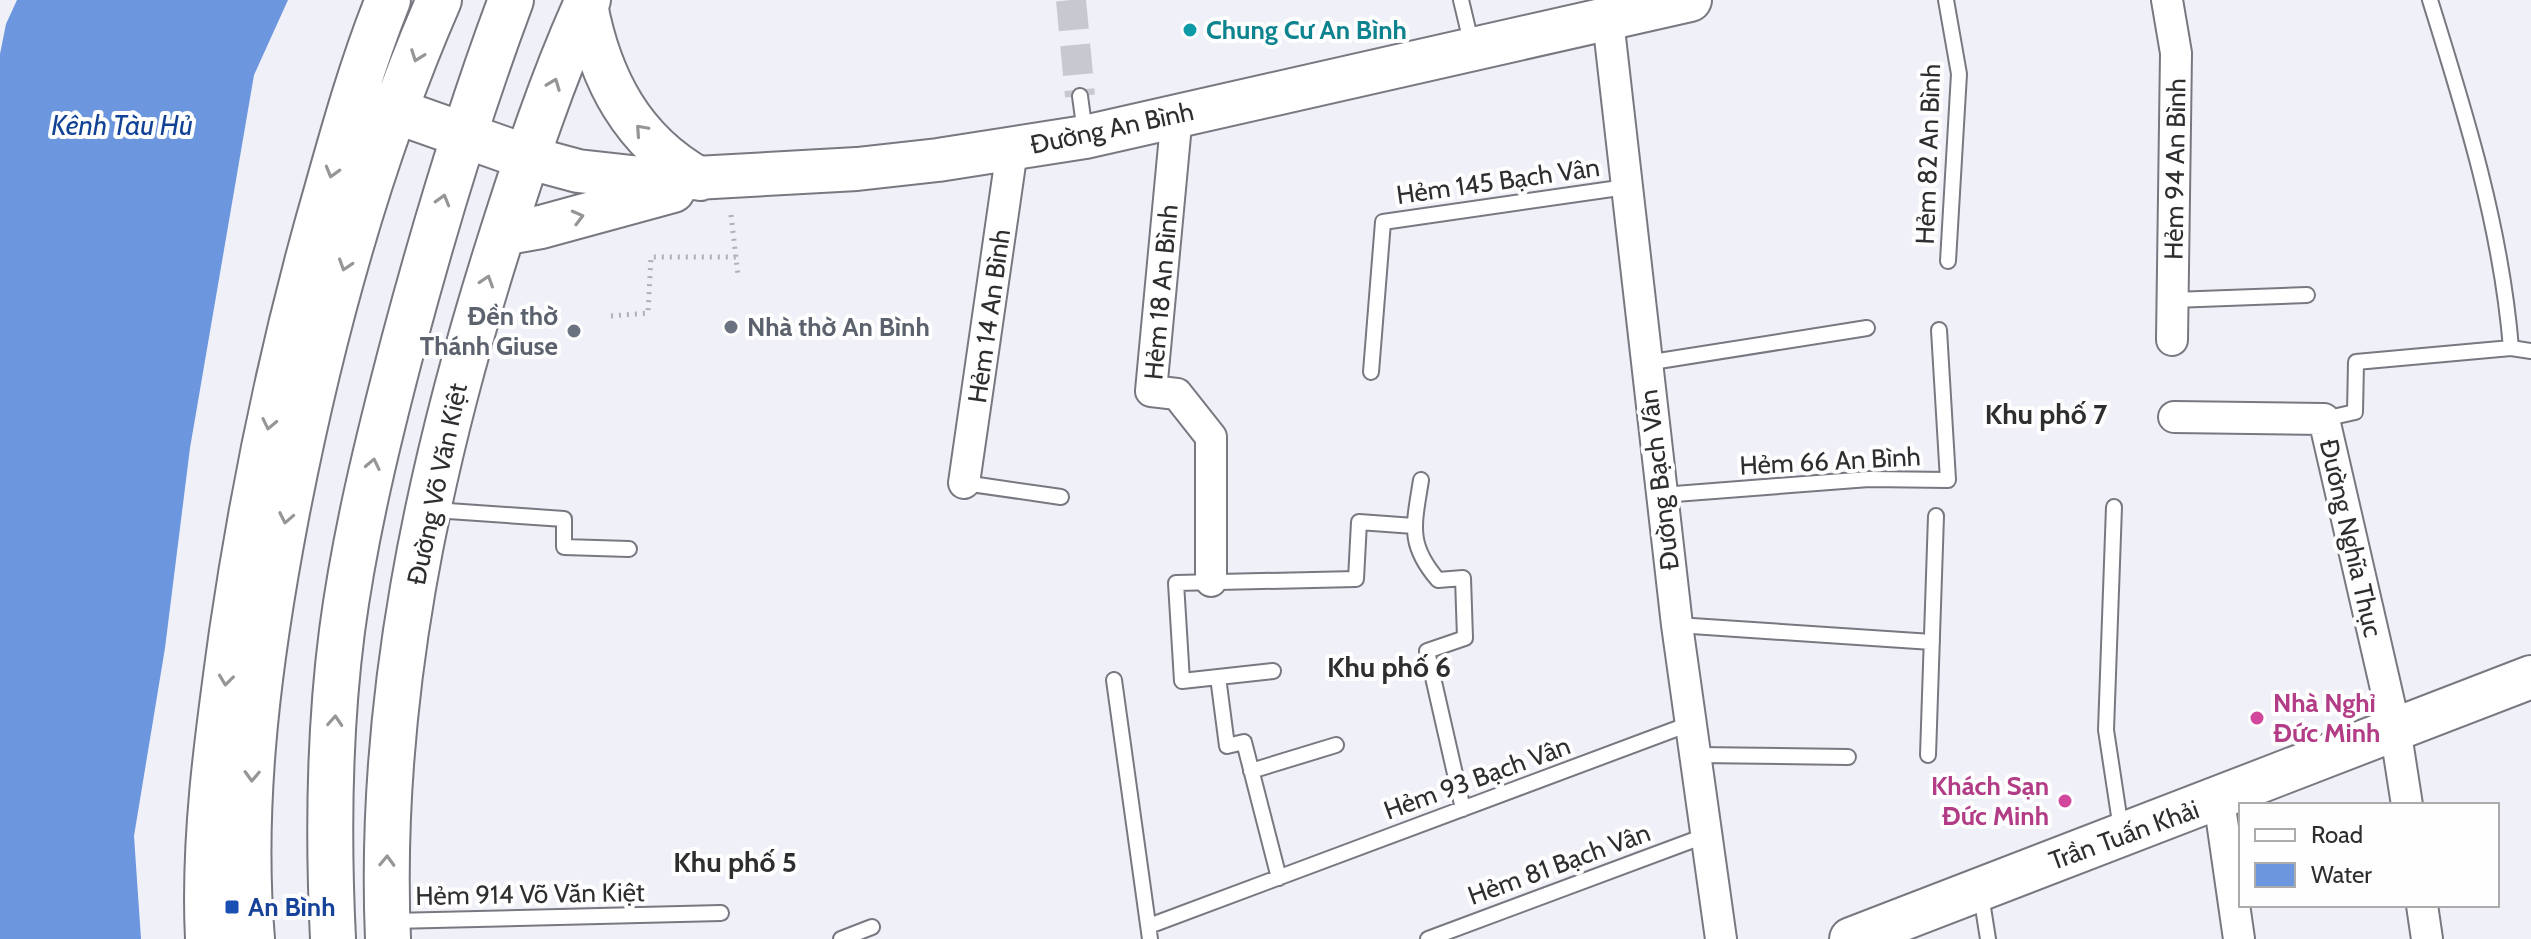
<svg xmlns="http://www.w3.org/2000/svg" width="2531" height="939" font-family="Cabin,sans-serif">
  <rect width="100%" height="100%" fill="#eff0f8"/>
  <path fill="#6c96de" d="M 17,0 L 288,0 L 254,75 L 190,448 L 165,648 L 134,836 L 141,939 L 0,939 L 0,54 L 6,24 Z"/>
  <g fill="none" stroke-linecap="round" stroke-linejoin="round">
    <path stroke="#c8c9d0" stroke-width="30" stroke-dasharray="30 15" stroke-linecap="butt" d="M 1071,0 L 1080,96"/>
    <g stroke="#777880" stroke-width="18">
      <path id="lane" d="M 1461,0 L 1472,46
        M 1946,0 L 1959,74 L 1948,261
        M 2430,0 C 2466,115 2501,227 2511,348 L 2531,351
        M 1080,96 L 1085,133
        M 2173,300 L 2307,295
        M 1646,363 L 1867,328
        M 1371,372 L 1383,222 L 1626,187
        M 2324,419 L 2355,412 L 2356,362 L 2511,348
        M 1421,480 C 1414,525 1407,544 1438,580 L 1463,578 L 1465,638 L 1427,651 L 1463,809
        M 964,483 L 1061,497
        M 1662,495 L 1869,479 L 1948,480 L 1939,330
        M 2114,507 L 2106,730 L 2121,829
        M 434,510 L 564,519 L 564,547 L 629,549
        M 1677,625 L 1932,642
        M 1273,671 L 1182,681 L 1176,583 L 1356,579 L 1359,522 L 1414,526
        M 1218,677 L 1227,746 L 1244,742 L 1279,878
        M 1114,680 L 1150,939
        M 1697,755 L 1848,757
        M 1928,755 L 1936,516
        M 1251,771 L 1336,745
        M 1981,895 L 1988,939
        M 392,921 L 721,913
        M 1149,926 L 1692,723
        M 841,939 L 872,927
        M 1428,939 L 1707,835"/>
    </g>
    <g stroke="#777880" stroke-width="34">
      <path id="street" d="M 2167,0 L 2176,53 L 2172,340
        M 1608,20 L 1677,625 L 1721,939
        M 1177,114 L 1151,391 L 1177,394 L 1211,437 L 1211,581
        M 2174,417 L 2324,419 L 2395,728 L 2407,805
        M 964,483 L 1012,150
        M 2219,800 L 2239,939
        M 2422,905 L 2427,939"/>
    </g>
    <g stroke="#777880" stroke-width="46">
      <path id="secondary" d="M 586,5 C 600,79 632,141 700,179
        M 526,157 L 578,171 L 659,180 L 857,169 L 938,160 L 1085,137 L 1690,0
        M 502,234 L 541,227 L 673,191
        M 1851,939 L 2531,677"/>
    </g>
    <g stroke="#777880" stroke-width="48">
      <path id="highway" d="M 370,102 L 526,157
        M 208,939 C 203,837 218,733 232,632 C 254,482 285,335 327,190 C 345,126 363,62 388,0
        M 252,939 C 240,799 260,654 286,517 C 320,341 367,165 439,0
        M 333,939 C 328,837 329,732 342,631 C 355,533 379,436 404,341 C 435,225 469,112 511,0
        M 388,939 C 378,703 428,468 499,244 C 525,162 552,79 588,0"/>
    </g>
    <path stroke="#b0b1b7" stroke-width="5" stroke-dasharray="2 6" stroke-linecap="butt" d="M 731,215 L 738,275
      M 611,316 L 648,313 L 651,257 L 736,257"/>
    <use href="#lane" stroke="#fff" stroke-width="14"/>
    <use href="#street" stroke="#fff" stroke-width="30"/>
    <use href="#secondary" stroke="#fff" stroke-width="42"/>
    <use href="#highway" stroke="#fff" stroke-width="44"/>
  </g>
  <defs><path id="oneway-chevron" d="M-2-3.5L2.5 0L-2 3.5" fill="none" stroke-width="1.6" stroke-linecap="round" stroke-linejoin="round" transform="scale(2)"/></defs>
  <g stroke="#969698">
    <use href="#oneway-chevron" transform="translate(417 56) rotate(110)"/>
    <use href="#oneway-chevron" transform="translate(554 84) rotate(-69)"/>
    <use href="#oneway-chevron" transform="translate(641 130) rotate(-132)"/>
    <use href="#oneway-chevron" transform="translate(332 172) rotate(106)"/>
    <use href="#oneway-chevron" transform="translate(443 200) rotate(-74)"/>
    <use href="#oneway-chevron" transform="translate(578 217) rotate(-15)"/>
    <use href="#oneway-chevron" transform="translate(345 265) rotate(108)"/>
    <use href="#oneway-chevron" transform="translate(487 281) rotate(-72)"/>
    <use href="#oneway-chevron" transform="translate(269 424) rotate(102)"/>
    <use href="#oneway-chevron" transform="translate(373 464) rotate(-78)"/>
    <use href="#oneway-chevron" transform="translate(286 518) rotate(101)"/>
    <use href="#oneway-chevron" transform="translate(226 680) rotate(97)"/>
    <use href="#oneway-chevron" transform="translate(335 721) rotate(-86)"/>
    <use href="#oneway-chevron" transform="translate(252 776) rotate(92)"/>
    <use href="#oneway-chevron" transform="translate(387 861) rotate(-88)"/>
  </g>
  <circle fill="#0f9aa8" stroke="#fefefe" stroke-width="3" cx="1190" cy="30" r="8"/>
  <g fill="#6b7280" stroke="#fefefe" stroke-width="3">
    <circle cx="731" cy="327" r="8"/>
    <circle cx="574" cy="331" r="8"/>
  </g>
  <g fill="#d1479c" stroke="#fefefe" stroke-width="3">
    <circle cx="2257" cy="718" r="8"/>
    <circle cx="2065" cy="801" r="8"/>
  </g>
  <rect fill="#1a4fb4" stroke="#fefefe" stroke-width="3" x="224" y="899" width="16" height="16" rx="4"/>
  <g text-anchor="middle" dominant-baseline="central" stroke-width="8" stroke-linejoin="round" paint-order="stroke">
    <g font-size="26" font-weight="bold" fill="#0d838f" stroke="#fefefe" text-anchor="start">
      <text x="1206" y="30">Chung Cư An Bình</text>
    </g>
    <g font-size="26" fill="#2e2e31" stroke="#fefefe">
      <text transform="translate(1112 128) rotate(-12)">Đường An Bình</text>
      <text transform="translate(1928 154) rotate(-88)">Hẻm 82 An Bình</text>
      <text transform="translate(2175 169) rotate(-89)">Hẻm 94 An Bình</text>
      <text transform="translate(1498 181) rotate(-8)">Hẻm 145 Bạch Vân</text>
      <text transform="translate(1161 292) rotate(-85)">Hẻm 18 An Bình</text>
      <text transform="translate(989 316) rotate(-82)">Hẻm 14 An Bình</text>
      <text transform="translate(1830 461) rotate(-3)">Hẻm 66 An Bình</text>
      <text transform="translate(1659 480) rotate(-97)">Đường Bạch Vân</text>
      <text transform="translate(437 484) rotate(-78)">Đường Võ Văn Kiệt</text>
      <text transform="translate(2351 538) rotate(77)">Đường Nghĩa Thục</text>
      <text transform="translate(1477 778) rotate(-20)">Hẻm 93 Bạch Vân</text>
      <text transform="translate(2124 835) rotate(-20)">Trần Tuấn Khải</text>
      <text transform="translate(1559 864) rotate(-20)">Hẻm 81 Bạch Vân</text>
      <text transform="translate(530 894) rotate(-1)">Hẻm 914 Võ Văn Kiệt</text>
    </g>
    <g font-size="26" font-weight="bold" fill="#5b616d" stroke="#fefefe" text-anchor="end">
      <text x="558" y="316">Đền thờ<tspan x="558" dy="30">Thánh Giuse</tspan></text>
      <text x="747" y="327" text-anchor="start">Nhà thờ An Bình</text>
    </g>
    <g font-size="26" font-weight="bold" fill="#b23c85" stroke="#fefefe" text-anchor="start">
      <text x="2273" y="703">Nhà Nghỉ<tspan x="2273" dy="30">Đức Minh</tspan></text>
      <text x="2049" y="786" text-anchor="end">Khách Sạn<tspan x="2049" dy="30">Đức Minh</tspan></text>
    </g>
    <g font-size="26" font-weight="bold" fill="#164399" stroke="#fefefe" text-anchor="start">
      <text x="248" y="907">An Bình</text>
    </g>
    <g font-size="28" font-style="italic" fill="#124296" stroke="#fefefe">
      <text x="122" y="125">Kênh Tàu Hủ</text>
    </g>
    <g font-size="28" font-weight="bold" fill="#2e2e31" stroke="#fefefe">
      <text x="2046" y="414">Khu phố 7</text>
      <text x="1389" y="667">Khu phố 6</text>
      <text x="735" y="862">Khu phố 5</text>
    </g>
  </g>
  <rect x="2239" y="803" width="260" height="104" fill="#fefefe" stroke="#ababac" stroke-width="2"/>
  <rect x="2255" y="829" width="40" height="12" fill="#ffffff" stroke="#ababac" stroke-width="2"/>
  <text x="2311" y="843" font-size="24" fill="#2e2e31">Road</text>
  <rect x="2255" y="863" width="40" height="24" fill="#6c96de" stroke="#ababac" stroke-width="2"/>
  <text x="2311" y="883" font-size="24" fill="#2e2e31">Water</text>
</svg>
